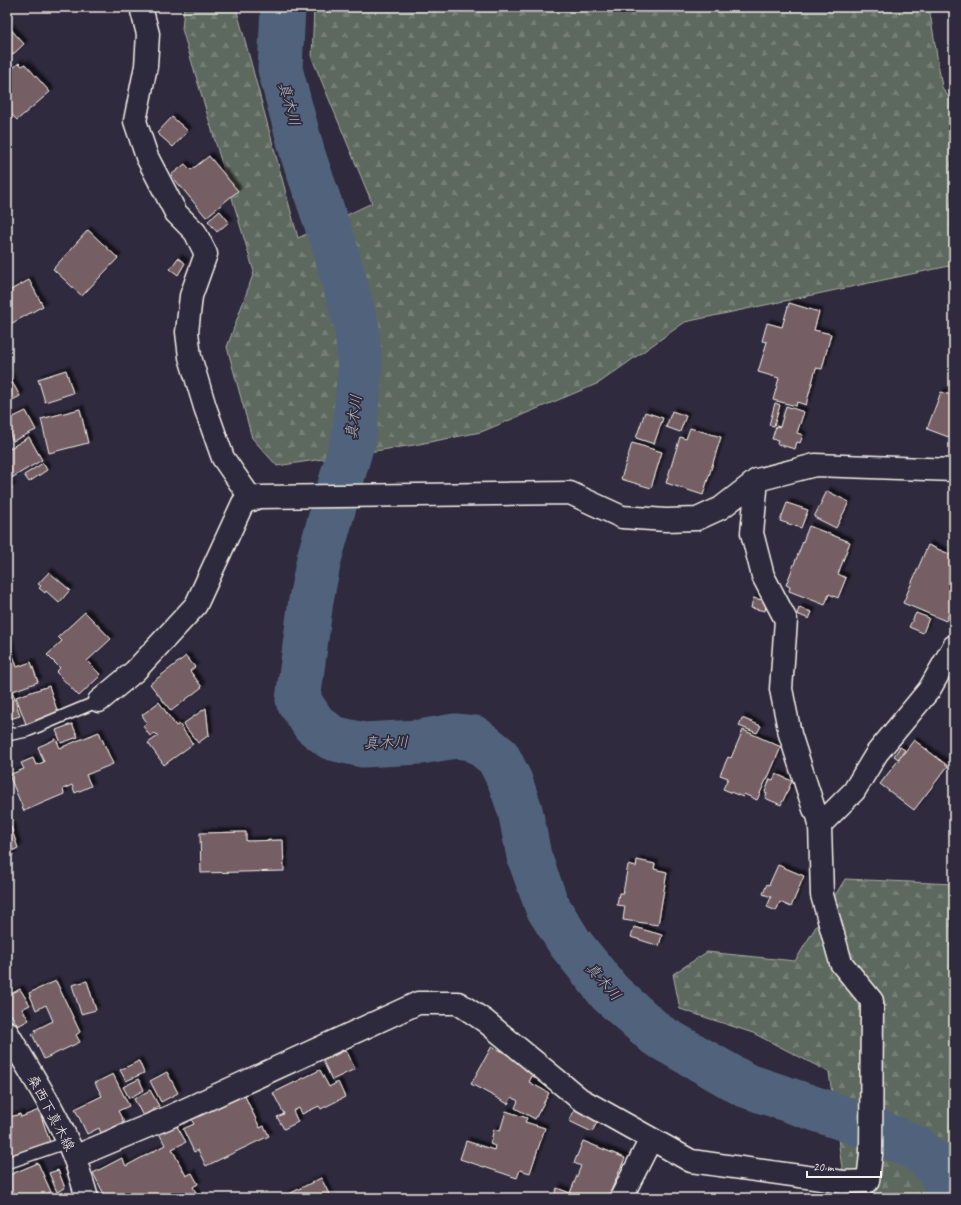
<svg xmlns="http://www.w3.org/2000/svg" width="961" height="1205" font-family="Caveat,'Klee One',sans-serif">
  <defs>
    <pattern id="forest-firs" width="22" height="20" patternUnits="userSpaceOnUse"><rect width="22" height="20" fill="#5d695e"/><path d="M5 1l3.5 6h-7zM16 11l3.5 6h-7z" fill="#757f75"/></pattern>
    <filter id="shadow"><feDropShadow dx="3.5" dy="-3.5" stdDeviation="1" flood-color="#0009"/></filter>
  </defs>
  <rect width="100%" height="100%" fill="#2f2a3d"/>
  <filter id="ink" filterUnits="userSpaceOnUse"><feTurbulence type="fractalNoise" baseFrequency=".025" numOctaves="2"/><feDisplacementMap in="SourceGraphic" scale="8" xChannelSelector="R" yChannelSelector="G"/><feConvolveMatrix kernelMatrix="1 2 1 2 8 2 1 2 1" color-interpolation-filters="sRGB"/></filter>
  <g filter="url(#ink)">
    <path fill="url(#forest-firs)" stroke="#a8ada3" d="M 184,7 L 236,7 L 298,238 L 372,203 L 312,58 L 314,7 L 929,7 L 942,87 L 954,106 L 954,265 L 685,322 L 599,383 L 481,432 L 414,445 L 277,466 L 252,438 L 227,347 L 254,272 L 182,29 Z
      M 845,879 L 954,884 L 954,1198 L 846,1198 L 829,1072 L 753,1033 L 680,1009 L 673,974 L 707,952 L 795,961 Z"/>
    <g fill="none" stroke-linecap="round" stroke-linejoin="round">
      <path stroke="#51647c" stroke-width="45" d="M 283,7 L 280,69 L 303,155 L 335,248 L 357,328 L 360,368 L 354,436 L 319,559 L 311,600 L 298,700 L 314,724 L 332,738 L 363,745 L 420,742 L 455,736 L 474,738 L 498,757 L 510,781 L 520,810 L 529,856 L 547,906 L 570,943 L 610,993 L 657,1035 L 745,1085 L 860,1124 L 918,1149 L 940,1170 L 951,1198"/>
    </g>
    <path fill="#755e65" stroke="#f4f1e8" filter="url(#shadow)" d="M 7,25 L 24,44 L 7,60 Z
      M 19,63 L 22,66 L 25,64 L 50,92 L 17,120 L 12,115 L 7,120 L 7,73 Z
      M 172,117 L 188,131 L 173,147 L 157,133 Z
      M 209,156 L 238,191 L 206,217 L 171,175 L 185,164 L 191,170 Z
      M 220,211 L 229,222 L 217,232 L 208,221 Z
      M 88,230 L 118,258 L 82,296 L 53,269 Z
      M 178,258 L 185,263 L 178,275 L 170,269 Z
      M 29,280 L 43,306 L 7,326 L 7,292 Z
      M 789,303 L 819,312 L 814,330 L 831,334 L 822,369 L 816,368 L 806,405 L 797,402 L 796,406 L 773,400 L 779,378 L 758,372 L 767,342 L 762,341 L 767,323 L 782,327 Z
      M 66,370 L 73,393 L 45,402 L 38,379 Z
      M 7,373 L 20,396 L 7,403 Z
      M 941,392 L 954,396 L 954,439 L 927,429 Z
      M 775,403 L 780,405 L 774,426 L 769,425 Z
      M 786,406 L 804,412 L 797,433 L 803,435 L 800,443 L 797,442 L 795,449 L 777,444 L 778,440 L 772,439 L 776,426 L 780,427 Z
      M 80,409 L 88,443 L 49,453 L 41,419 Z
      M 26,411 L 36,430 L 13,441 L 7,429 L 7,420 Z
      M 672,411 L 686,416 L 680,432 L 666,427 Z
      M 645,412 L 663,418 L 654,444 L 636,438 Z
      M 690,428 L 721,437 L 703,495 L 666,483 L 680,437 L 686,439 Z
      M 29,437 L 42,460 L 8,480 L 12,488 L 7,491 L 7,450 Z
      M 632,443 L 662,452 L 651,488 L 621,479 Z
      M 43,463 L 47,470 L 29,482 L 24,475 Z
      M 827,491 L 849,502 L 836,528 L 814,517 Z
      M 787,503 L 808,510 L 801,528 L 780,521 Z
      M 809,526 L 850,542 L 838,574 L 846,578 L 838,598 L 829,594 L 825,605 L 789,591 L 790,587 L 786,585 Z
      M 928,545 L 954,556 L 954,612 L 950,611 L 946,621 L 903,603 Z
      M 49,572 L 70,590 L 59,603 L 46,591 L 45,593 L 39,588 L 41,586 L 38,584 Z
      M 753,598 L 767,601 L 765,611 L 751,608 Z
      M 799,608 L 812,612 L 809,619 L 797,614 Z
      M 85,612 L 111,639 L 87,661 L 101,675 L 79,696 L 56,672 L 60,668 L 47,655 L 62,641 L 58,637 Z
      M 916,613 L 929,618 L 923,633 L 909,627 Z
      M 7,638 L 17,667 L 31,662 L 38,682 L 7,693 Z
      M 186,656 L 195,667 L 190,671 L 202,687 L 171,711 L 150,684 Z
      M 49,686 L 58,713 L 26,724 L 16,697 Z
      M 13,693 L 20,716 L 10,719 L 7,708 L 7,694 Z
      M 159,702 L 176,726 L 179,724 L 193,744 L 164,765 L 148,743 L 158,736 L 155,733 L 150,736 L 143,726 L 147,723 L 142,715 Z
      M 206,708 L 209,735 L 198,743 L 183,724 Z
      M 742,718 L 761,726 L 757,733 L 739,726 Z
      M 72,724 L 78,737 L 61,743 L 56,730 Z
      M 743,730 L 781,747 L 767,780 L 766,780 L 757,800 L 744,794 L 743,797 L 723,789 L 728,778 L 720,775 L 728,757 L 731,758 Z
      M 99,732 L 113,764 L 86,775 L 91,786 L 75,793 L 72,785 L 63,789 L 64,794 L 24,811 L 9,775 L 24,769 L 21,763 L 33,758 L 36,765 L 44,762 L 38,747 L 56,739 L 60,748 Z
      M 914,740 L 948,766 L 914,810 L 880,784 Z
      M 900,747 L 905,750 L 898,759 L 894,756 Z
      M 776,774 L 792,781 L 781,805 L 765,798 L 767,793 L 765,792 L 770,779 L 773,780 Z
      M 10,824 L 18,848 L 12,851 L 13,855 L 7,858 L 7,825 Z
      M 246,832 L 246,841 L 283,840 L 284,871 L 201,873 L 200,833 Z
      M 637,860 L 655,864 L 654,869 L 667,872 L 658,925 L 623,920 L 625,906 L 617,905 L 619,893 L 623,893 L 628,865 L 636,867 Z
      M 778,865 L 804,876 L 791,907 L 780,902 L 776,911 L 767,907 L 771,897 L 763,894 L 767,884 L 769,885 Z
      M 634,927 L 662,935 L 659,946 L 631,937 Z
      M 56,981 L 80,1032 L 76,1035 L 80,1042 L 44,1059 L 32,1034 L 36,1032 L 35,1030 L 53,1021 L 46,1005 L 36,1010 L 29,993 Z
      M 87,981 L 96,1010 L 81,1014 L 72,985 Z
      M 20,989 L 30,1005 L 22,1009 L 29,1020 L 18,1026 L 7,1008 L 7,993 L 9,991 L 11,994 Z
      M 492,1046 L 535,1070 L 529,1082 L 549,1093 L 535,1119 L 515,1108 L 518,1101 L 512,1097 L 508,1104 L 471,1084 Z
      M 346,1050 L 355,1069 L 332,1080 L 323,1061 Z
      M 7,1054 L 14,1065 L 7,1069 Z
      M 139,1061 L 144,1073 L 126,1081 L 120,1070 Z
      M 320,1070 L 329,1087 L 338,1082 L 345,1097 L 321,1109 L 319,1106 L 302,1114 L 299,1108 L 293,1111 L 298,1122 L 284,1129 L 277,1117 L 284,1114 L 273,1093 Z
      M 167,1072 L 178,1093 L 161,1102 L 150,1081 Z
      M 113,1074 L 129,1106 L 118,1111 L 124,1122 L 101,1133 L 99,1128 L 87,1134 L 75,1109 L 102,1096 L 95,1083 Z
      M 139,1079 L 144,1090 L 129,1098 L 123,1087 Z
      M 150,1090 L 159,1106 L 143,1116 L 134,1099 Z
      M 244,1094 L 260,1128 L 264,1126 L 269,1136 L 206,1166 L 198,1150 L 194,1152 L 183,1129 L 194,1124 L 191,1119 Z
      M 578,1103 L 601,1115 L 592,1132 L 569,1121 Z
      M 39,1110 L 50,1142 L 7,1157 L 7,1118 L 20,1114 L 21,1117 Z
      M 506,1111 L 527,1118 L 525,1122 L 545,1128 L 530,1173 L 520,1170 L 517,1178 L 460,1159 L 466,1141 L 494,1150 L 495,1146 L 490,1144 L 494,1129 L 500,1131 Z
      M 174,1121 L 186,1142 L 172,1149 L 186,1176 L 192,1173 L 198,1184 L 193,1187 L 199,1198 L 168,1198 L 166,1195 L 161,1198 L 106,1198 L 93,1173 L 122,1158 L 126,1166 L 165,1145 L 157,1129 Z
      M 583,1141 L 625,1158 L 608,1198 L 553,1198 L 557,1188 L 570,1193 L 581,1166 L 574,1163 Z
      M 38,1163 L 51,1192 L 38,1198 L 7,1198 L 7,1176 Z
      M 58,1170 L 65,1188 L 57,1192 L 49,1173 Z
      M 321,1178 L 331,1198 L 281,1198 Z"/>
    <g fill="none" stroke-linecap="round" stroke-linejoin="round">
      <g stroke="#f4f1e8" stroke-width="14">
        <path id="service" d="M 7,735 L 27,731 L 99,701
          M 7,1163 L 68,1142"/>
      </g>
      <g stroke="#f4f1e8" stroke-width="25">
        <path id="minor" d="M 141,7 L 148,34 L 146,66 L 135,121 L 147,157 L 176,213 L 195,232 L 206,254 L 191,296 L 187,332 L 190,357 L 205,407 L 223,458 L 252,500
          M 99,701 L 135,671 L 196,605 L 243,503 L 259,497 L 570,493 L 622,517 L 666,520 L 697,519 L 721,508 L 757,480 L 815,465 L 954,470
          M 820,825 L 854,791 L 877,753 L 929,690 L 954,646
          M 74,1157 L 167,1118 L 418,1003 L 458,1003 L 485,1021 L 580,1099 L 691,1161 L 843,1182 L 868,1181 L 871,1154 L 872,1001 L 841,963 L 822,895 L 820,825 L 818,815 L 814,809 L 790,734 L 781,689 L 786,620 L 763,576 L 752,533 L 757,480
          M 621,1198 L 651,1139"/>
      </g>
      <g stroke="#f4f1e8" stroke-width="25">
        <path id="secondary" d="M 7,1032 C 30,1072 58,1114 74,1157 C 79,1170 83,1184 87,1198"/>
      </g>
      <use href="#service" stroke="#2f2a3d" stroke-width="11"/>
      <use href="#minor" stroke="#2f2a3d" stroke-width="22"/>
      <use href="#secondary" stroke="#2f2a3d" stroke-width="22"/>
    </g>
  </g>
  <g text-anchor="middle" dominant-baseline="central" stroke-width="3.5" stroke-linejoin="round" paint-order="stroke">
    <g font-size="14" fill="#f4f1e8" stroke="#2f2a3d">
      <text transform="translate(51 1113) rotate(62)">桑西下真木線</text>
    </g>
    <g font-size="15" font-style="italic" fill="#b3b9bd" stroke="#2f2a3d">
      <text transform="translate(289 104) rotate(75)">真木川</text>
      <text transform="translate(354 417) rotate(-83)">真木川</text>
      <text transform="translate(386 743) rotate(-1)">真木川</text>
      <text transform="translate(603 982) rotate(49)">真木川</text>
    </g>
  </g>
  <rect width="961" height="1205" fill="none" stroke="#2f2a3d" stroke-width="24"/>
  <rect x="12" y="12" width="937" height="1181" fill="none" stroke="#f4f1e8" stroke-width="1.5" filter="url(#ink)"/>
  <path d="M807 1171v6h74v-6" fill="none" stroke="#f4f1e8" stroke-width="2"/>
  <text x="813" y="1171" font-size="12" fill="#f4f1e8" stroke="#2f2a3d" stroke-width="3" paint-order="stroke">20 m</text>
</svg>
